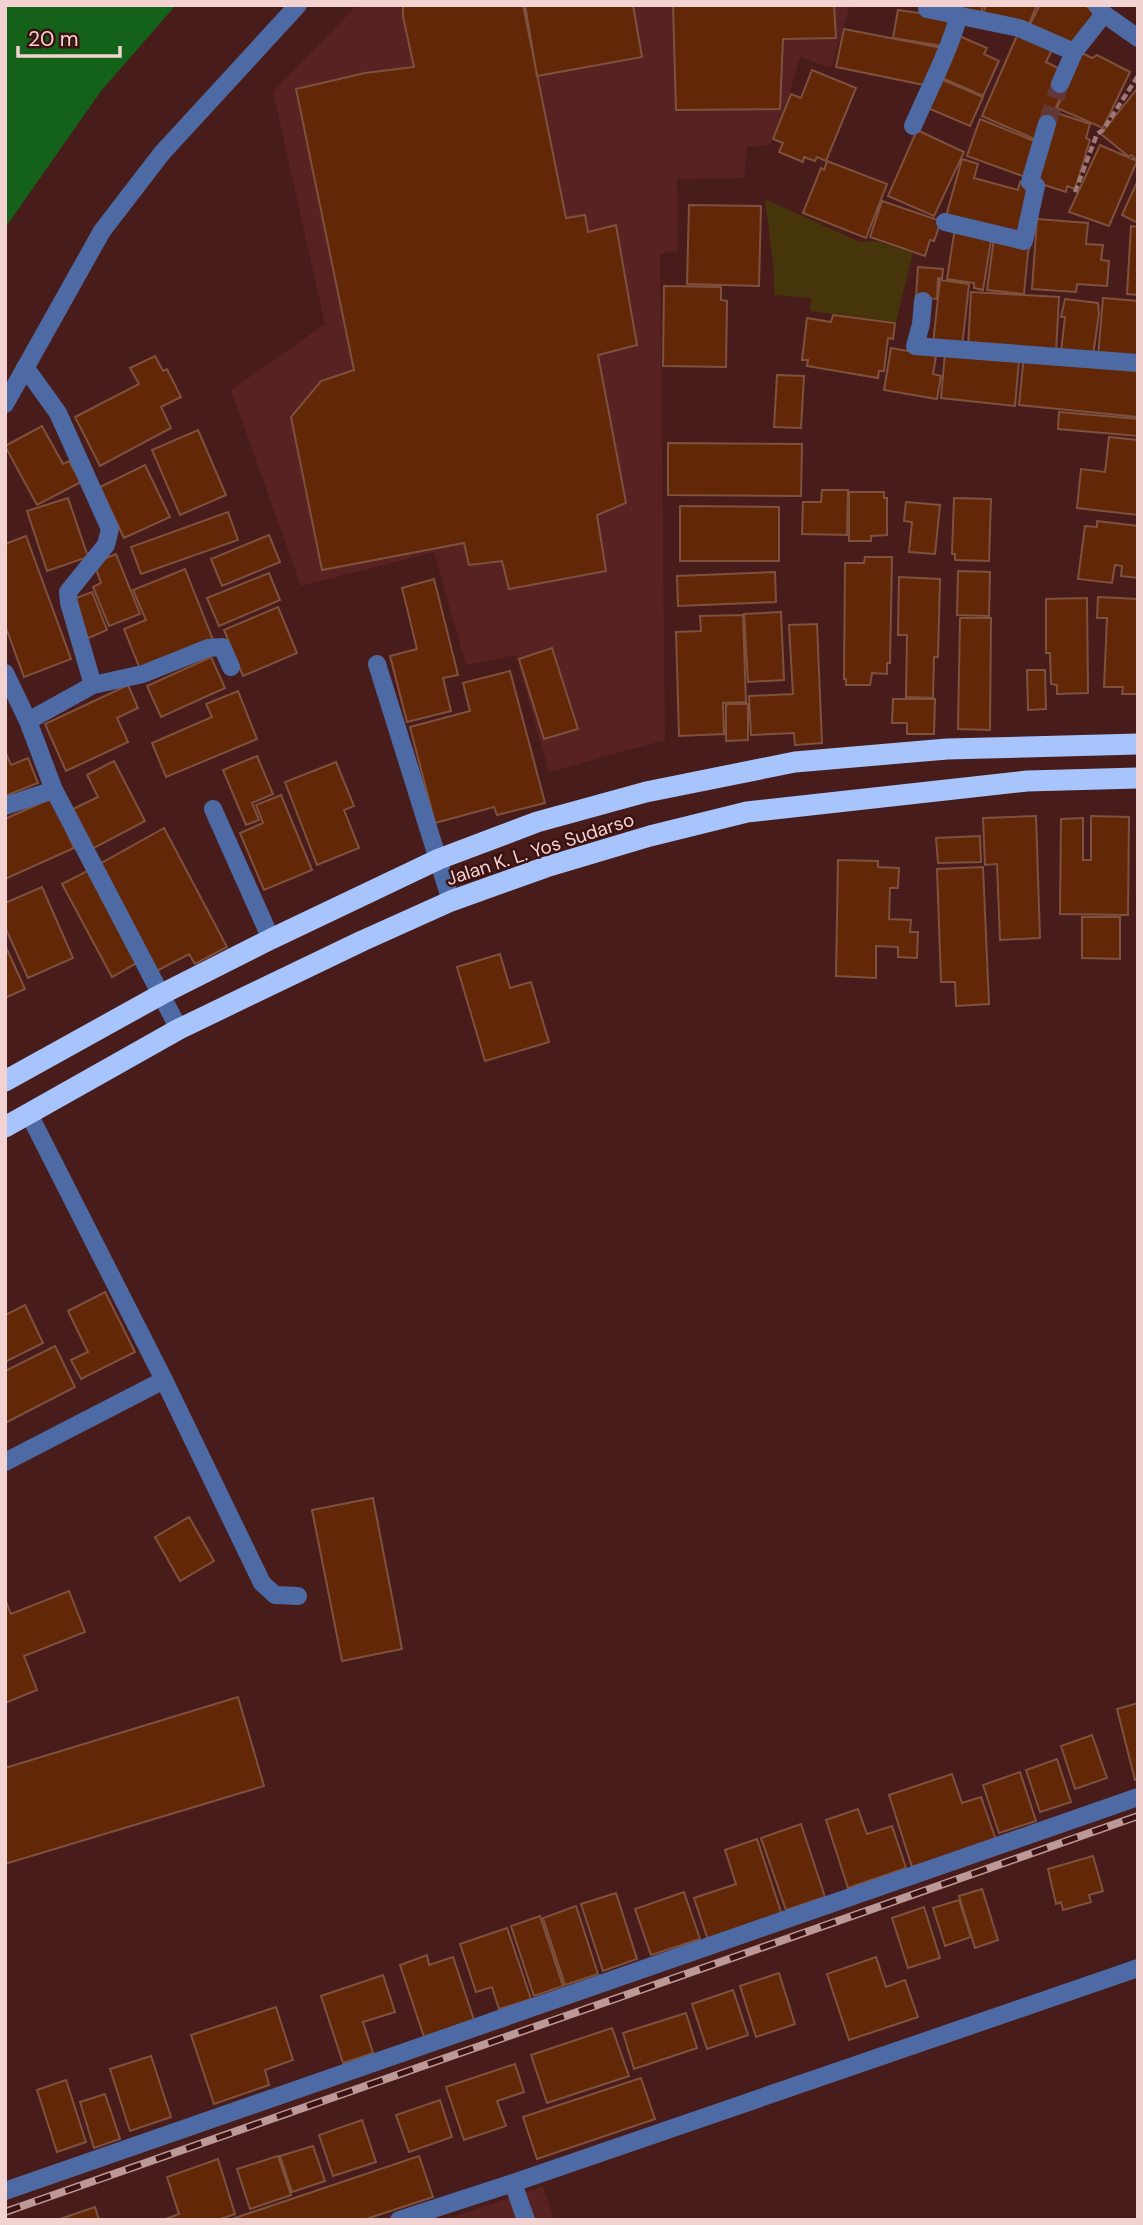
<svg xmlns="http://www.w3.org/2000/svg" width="1143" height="2225" font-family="'DM Sans',sans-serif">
  <rect width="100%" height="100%" fill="#481c1a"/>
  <path fill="#572221" d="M 357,5 L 850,5 L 831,68 L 800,57 L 783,114 L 770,145 L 747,147 L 744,178 L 677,179 L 678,251 L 660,254 L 665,740 L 549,772 L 516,655 L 466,665 L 434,552 L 301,586 L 231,390 L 325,324 L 273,92 Z
    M 543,2186 L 554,2220 L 445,2220 Z"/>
  <path fill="#46340b" d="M 765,199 L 860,242 L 876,241 L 913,253 L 896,322 L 810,311 L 811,298 L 774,295 L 774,271 Z"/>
  <path fill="#14611a" d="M 5,5 L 176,5 L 101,91 L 5,228 Z"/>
  <path fill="#622707" stroke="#7e513e" stroke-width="2" d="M 403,5 L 523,5 L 566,218 L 585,215 L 588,232 L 616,225 L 637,345 L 598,355 L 626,503 L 597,515 L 606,571 L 509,589 L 502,561 L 469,565 L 464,543 L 322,570 L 291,417 L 321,381 L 354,370 L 296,89 L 365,73 L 414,67 L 403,17 Z
    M 525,5 L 633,5 L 642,57 L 537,76 Z
    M 673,5 L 834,5 L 836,38 L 783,39 L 780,109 L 676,110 Z
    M 935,5 L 983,5 L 980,16 Z
    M 986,5 L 1037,5 L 1028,26 L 982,17 Z
    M 1040,5 L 1086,5 L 1094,14 L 1073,48 L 1028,28 Z
    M 898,10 L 954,18 L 949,47 L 893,38 Z
    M 844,29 L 942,48 L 929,86 L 836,67 Z
    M 1019,31 L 1054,46 L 1046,62 L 1060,69 L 1065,85 L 1049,125 L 1039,141 L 982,116 Z
    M 957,35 L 987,48 L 984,54 L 999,61 L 983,96 L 940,77 Z
    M 1080,52 L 1092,58 L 1097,55 L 1130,72 L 1103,128 L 1057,108 Z
    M 812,70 L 856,88 L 826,161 L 817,157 L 815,161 L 804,157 L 803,162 L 779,152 L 783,143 L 773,139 L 791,94 L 801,98 Z
    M 936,77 L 983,97 L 970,126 L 923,106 Z
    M 1137,89 L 1138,89 L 1138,161 L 1131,155 L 1129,157 L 1101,134 Z
    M 1057,113 L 1090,124 L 1086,138 L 1090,140 L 1075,189 L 1067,186 L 1066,192 L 1035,182 Z
    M 980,119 L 1039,143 L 1028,178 L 967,156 Z
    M 917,130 L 964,152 L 934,216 L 888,196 Z
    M 1100,145 L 1137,161 L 1109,226 L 1069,212 Z
    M 962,159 L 978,164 L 974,178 L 1018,190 L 1020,182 L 1035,186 L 1020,238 L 946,216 Z
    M 827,161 L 887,184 L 866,238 L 803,213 L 821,168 L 824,170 Z
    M 1138,180 L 1138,223 L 1122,215 Z
    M 882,201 L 941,221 L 934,241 L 930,240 L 925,256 L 870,237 Z
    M 689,205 L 761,206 L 759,286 L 687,284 Z
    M 1037,219 L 1088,223 L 1086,244 L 1103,245 L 1101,260 L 1109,261 L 1107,286 L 1077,284 L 1076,292 L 1032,289 Z
    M 1131,226 L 1138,227 L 1138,295 L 1127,294 Z
    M 955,228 L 992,234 L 983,290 L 974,288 L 974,283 L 947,279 Z
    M 994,238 L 1031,243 L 1028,252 L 1024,294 L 987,290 Z
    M 918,267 L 943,269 L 942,279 L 938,278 L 937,299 L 916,297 Z
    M 940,280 L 969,284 L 962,347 L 933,344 Z
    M 664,286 L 721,287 L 721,300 L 727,301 L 726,367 L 663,366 Z
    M 971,292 L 1059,297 L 1056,352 L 968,347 Z
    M 1103,298 L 1138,301 L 1138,360 L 1098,357 Z
    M 1065,299 L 1098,303 L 1099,313 L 1093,356 L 1061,352 L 1065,317 L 1061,317 Z
    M 833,315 L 895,323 L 893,339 L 888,338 L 884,371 L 879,371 L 878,378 L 807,366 L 808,360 L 802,360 L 807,318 L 831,322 Z
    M 891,348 L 936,356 L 933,374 L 941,376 L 937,399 L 884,390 Z
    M 945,353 L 1019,360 L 1015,406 L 941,398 Z
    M 1024,355 L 1138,366 L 1138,417 L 1019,405 Z
    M 155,356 L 163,371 L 167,369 L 181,397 L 161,407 L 171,428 L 100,466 L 75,417 L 139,384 L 130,368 Z
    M 777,375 L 804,376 L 801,428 L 774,427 Z
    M 1059,412 L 1138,419 L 1138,436 L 1058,429 Z
    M 42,426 L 63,464 L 69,461 L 81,482 L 37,505 L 5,446 Z
    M 198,430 L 226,495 L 180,515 L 152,450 Z
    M 1109,437 L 1138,440 L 1138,515 L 1077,508 L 1081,469 L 1105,472 Z
    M 668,443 L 802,444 L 801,496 L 668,495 Z
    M 145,465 L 170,517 L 124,538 L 100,487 Z
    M 822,490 L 848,490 L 847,535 L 802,534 L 803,502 L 821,502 Z
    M 849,492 L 884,492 L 884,498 L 887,498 L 887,535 L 871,536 L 871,541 L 849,541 Z
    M 68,498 L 88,557 L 47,571 L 27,511 Z
    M 954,498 L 991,499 L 989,561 L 955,560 L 955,554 L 952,554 Z
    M 906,502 L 940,505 L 935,554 L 909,552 L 912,522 L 904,521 Z
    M 680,506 L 779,507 L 779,561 L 680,561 Z
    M 228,512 L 238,540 L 141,574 L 131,547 Z
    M 1097,521 L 1138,526 L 1138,578 L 1121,576 L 1122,566 L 1115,565 L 1112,583 L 1078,579 L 1085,526 L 1097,527 Z
    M 269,535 L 280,562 L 222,586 L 211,559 Z
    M 26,536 L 71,659 L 24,677 L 5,625 L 5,544 Z
    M 116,554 L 140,614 L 109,626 L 93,587 L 101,583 L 94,563 Z
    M 865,557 L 892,557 L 890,663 L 887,663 L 887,674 L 872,673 L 870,685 L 846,685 L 846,679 L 844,679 L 845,563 L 864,563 Z
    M 185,569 L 213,640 L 140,669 L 124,629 L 146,620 L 133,590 Z
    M 958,571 L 990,572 L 989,616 L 957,615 Z
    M 775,572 L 776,602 L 678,606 L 677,576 Z
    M 269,573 L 280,600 L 219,626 L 207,598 Z
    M 899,577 L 940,579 L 938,657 L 934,657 L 933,698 L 906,697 L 907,635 L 898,635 Z
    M 434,579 L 458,675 L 443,678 L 451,711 L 407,722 L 390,656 L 417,649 L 402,588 Z
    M 92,592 L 107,630 L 86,639 L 71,600 Z
    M 1098,597 L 1138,599 L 1138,694 L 1122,694 L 1123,687 L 1104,687 L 1107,618 L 1097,618 Z
    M 1087,598 L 1088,693 L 1057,694 L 1057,685 L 1051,684 L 1050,653 L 1046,653 L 1046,599 Z
    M 278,607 L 297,653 L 243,676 L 224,630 Z
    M 781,612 L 784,680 L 748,682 L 744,614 Z
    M 743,615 L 746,702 L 723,703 L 724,734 L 679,736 L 676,632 L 701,631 L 700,616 Z
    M 960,618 L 991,618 L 990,730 L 958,729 Z
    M 817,624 L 822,743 L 795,745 L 794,733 L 751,735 L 749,696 L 793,694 L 789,625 Z
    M 552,648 L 578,729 L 544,739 L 519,659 Z
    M 211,657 L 225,688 L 161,717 L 147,686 Z
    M 1027,670 L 1045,670 L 1046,709 L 1028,710 Z
    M 510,671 L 545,803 L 497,815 L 494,807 L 435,823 L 410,727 L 470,711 L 463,683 Z
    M 128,685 L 138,708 L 117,718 L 128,742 L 66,771 L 45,724 Z
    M 238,691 L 257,739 L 166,777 L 152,743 L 212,717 L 206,704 Z
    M 893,699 L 935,699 L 934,734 L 907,734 L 907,723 L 892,723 Z
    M 726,704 L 748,704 L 748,740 L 726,741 Z
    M 5,751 L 11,765 L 28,758 L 38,783 L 5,796 Z
    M 257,756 L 273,794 L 252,803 L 259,820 L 246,825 L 223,770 Z
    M 114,761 L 145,821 L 92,849 L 71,810 L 98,797 L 87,775 Z
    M 336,762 L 354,806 L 344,810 L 359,848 L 317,865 L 285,782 Z
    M 281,795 L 312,870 L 264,890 L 240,833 L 263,823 L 256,805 Z
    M 52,798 L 74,848 L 5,879 L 5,819 Z
    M 1036,816 L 1040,938 L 1000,940 L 997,864 L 985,865 L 983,818 Z
    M 1091,816 L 1129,817 L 1128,915 L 1060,914 L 1061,819 L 1083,818 L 1083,860 L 1091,860 Z
    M 164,828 L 227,947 L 195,964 L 189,954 L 155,972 L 98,865 Z
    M 980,836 L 981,862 L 938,863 L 936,838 Z
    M 838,860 L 878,861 L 878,867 L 899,868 L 898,888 L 890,888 L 889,919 L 911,920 L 910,932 L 918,932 L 917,958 L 898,957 L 898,947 L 876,946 L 876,978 L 836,976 Z
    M 983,867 L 989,1004 L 956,1006 L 955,982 L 941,982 L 937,869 Z
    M 91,869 L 140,961 L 112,977 L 62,884 Z
    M 42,887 L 73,958 L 28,978 L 5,927 L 5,903 Z
    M 1082,917 L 1120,917 L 1120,959 L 1082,958 Z
    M 5,945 L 25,989 L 5,998 Z
    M 500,954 L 510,988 L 531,982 L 549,1042 L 485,1061 L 457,967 Z
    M 105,1292 L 135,1352 L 81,1379 L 71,1360 L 88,1352 L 68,1311 Z
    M 25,1305 L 43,1343 L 5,1362 L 5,1315 Z
    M 55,1346 L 75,1387 L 5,1423 L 5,1371 Z
    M 373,1498 L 402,1649 L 342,1661 L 312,1510 Z
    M 189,1517 L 214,1561 L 180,1581 L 155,1537 Z
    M 69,1591 L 85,1632 L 24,1656 L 37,1690 L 5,1703 L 5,1599 L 11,1614 Z
    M 238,1697 L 264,1786 L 5,1864 L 5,1768 Z
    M 1138,1703 L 1138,1779 L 1135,1780 L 1117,1709 Z
    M 1092,1735 L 1107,1778 L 1075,1789 L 1061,1746 Z
    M 1057,1759 L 1071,1802 L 1040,1812 L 1026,1770 Z
    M 1020,1772 L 1036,1821 L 999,1833 L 983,1785 Z
    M 952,1774 L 962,1803 L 981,1797 L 996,1840 L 912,1867 L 889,1795 Z
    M 858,1809 L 867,1834 L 892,1826 L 906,1868 L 848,1888 L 826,1820 Z
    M 801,1824 L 825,1897 L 786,1910 L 761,1838 Z
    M 757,1839 L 782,1915 L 708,1940 L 694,1898 L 736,1884 L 725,1850 Z
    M 1093,1856 L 1103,1891 L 1089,1895 L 1091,1902 L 1063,1910 L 1061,1902 L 1056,1904 L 1048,1869 Z
    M 982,1889 L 998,1940 L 975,1948 L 959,1896 Z
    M 684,1892 L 700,1939 L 651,1955 L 635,1909 Z
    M 616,1893 L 637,1959 L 603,1971 L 581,1904 Z
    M 959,1900 L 971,1937 L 945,1946 L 933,1908 Z
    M 576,1906 L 598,1974 L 565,1985 L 543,1918 Z
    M 924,1907 L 940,1958 L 908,1968 L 892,1918 Z
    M 540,1916 L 563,1986 L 534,1996 L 511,1926 Z
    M 507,1928 L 531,1999 L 499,2009 L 492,1987 L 476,1992 L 460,1944 Z
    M 427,1955 L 429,1965 L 453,1957 L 474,2020 L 424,2037 L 400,1965 Z
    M 876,1957 L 886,1987 L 905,1980 L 918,2017 L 849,2040 L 827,1974 Z
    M 779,1973 L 795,2024 L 756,2037 L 740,1986 Z
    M 383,1975 L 395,2012 L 363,2022 L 373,2053 L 343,2063 L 321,1996 Z
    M 733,1990 L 748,2035 L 707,2049 L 692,2004 Z
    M 276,2007 L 293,2060 L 265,2070 L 269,2085 L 214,2104 L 191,2035 Z
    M 686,2013 L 697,2048 L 634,2069 L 623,2033 Z
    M 612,2028 L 629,2076 L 547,2103 L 531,2055 Z
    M 151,2056 L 171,2117 L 130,2131 L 110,2069 Z
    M 515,2064 L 524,2092 L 497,2101 L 506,2126 L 464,2140 L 446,2087 Z
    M 641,2078 L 655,2119 L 537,2159 L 523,2117 Z
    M 66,2080 L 86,2142 L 57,2152 L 37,2090 Z
    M 105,2094 L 120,2139 L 94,2148 L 80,2102 Z
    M 440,2100 L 452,2137 L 409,2152 L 396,2115 Z
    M 362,2120 L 376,2162 L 333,2176 L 319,2135 Z
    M 313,2146 L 325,2181 L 292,2192 L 280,2156 Z
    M 278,2156 L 291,2195 L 250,2209 L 237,2169 Z
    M 419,2156 L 433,2197 L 363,2220 L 229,2220 Z
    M 218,2159 L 235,2214 L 217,2220 L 163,2220 L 179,2214 L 167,2177 Z
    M 95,2207 L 99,2220 L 57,2220 Z"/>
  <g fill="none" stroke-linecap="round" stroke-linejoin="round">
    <path stroke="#623735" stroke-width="18" stroke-dasharray="18 9" stroke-linecap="butt" d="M 1047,124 L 1060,84"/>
    <path stroke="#9e7977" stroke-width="4.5" stroke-dasharray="7 3.5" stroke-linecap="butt" d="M 1075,192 L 1097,134 L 1103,130 L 1138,76"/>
    <path stroke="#4e6aa4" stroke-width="18" d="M 1097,5 L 1104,14 L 1138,38
      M 927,9 L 1019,28 L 1074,52
      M 1060,84 L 1074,52 L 1104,14
      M 913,126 C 929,89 948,54 959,15
      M 945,222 L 1024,241 L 1036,186 L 1030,182 L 1047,124
      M 923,301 L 921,324 L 915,346 L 1138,363
      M 25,367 L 58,413 L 110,529 L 106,545 L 68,592 L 69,603 L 93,685
      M 5,404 L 102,231 L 162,153 L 298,5
      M 377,664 L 451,901
      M 5,673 L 28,721 L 54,790 L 179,1029
      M 28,721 L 93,685 L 143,674 L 208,648 L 222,647 L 231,667
      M 5,806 L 54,790
      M 213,809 L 271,939
      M 29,1114 L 164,1380 L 262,1583 L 275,1595 L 298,1596
      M 5,1462 L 164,1380
      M 513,2183 L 1138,1968
      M 5,2191 L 1138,1797
      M 399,2220 L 513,2183 L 526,2220"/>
    <path stroke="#a7c4fd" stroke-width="21" d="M 5,1081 L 162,994 L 271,939 L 439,859 L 537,822 L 646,792 L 795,762 L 947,749 L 1138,744
      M 5,1127 L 179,1029 L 362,941 L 451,901 L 546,867 L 650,836 L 747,812 L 1027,781 L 1138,778"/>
    <g stroke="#bc9997" stroke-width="8">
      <path id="rail" d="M 5,2212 L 1138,1816"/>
    </g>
    <use href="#rail" stroke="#3c1111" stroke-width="5" stroke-dasharray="16" stroke-linecap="butt"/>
  </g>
  <g text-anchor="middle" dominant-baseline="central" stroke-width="5" stroke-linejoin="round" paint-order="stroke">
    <g font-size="19" fill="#f2d3d1" stroke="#3c1111">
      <text transform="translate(540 849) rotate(-18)">Jalan K. L. Yos Sudarso</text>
    </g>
  </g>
  <rect width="1143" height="2225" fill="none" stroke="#f2d3d1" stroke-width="14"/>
  <path d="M18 46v10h102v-10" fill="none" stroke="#f2d3d1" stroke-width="3.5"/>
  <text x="28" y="46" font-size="21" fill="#f2d3d1" stroke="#3c1111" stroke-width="5" paint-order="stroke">20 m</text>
</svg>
